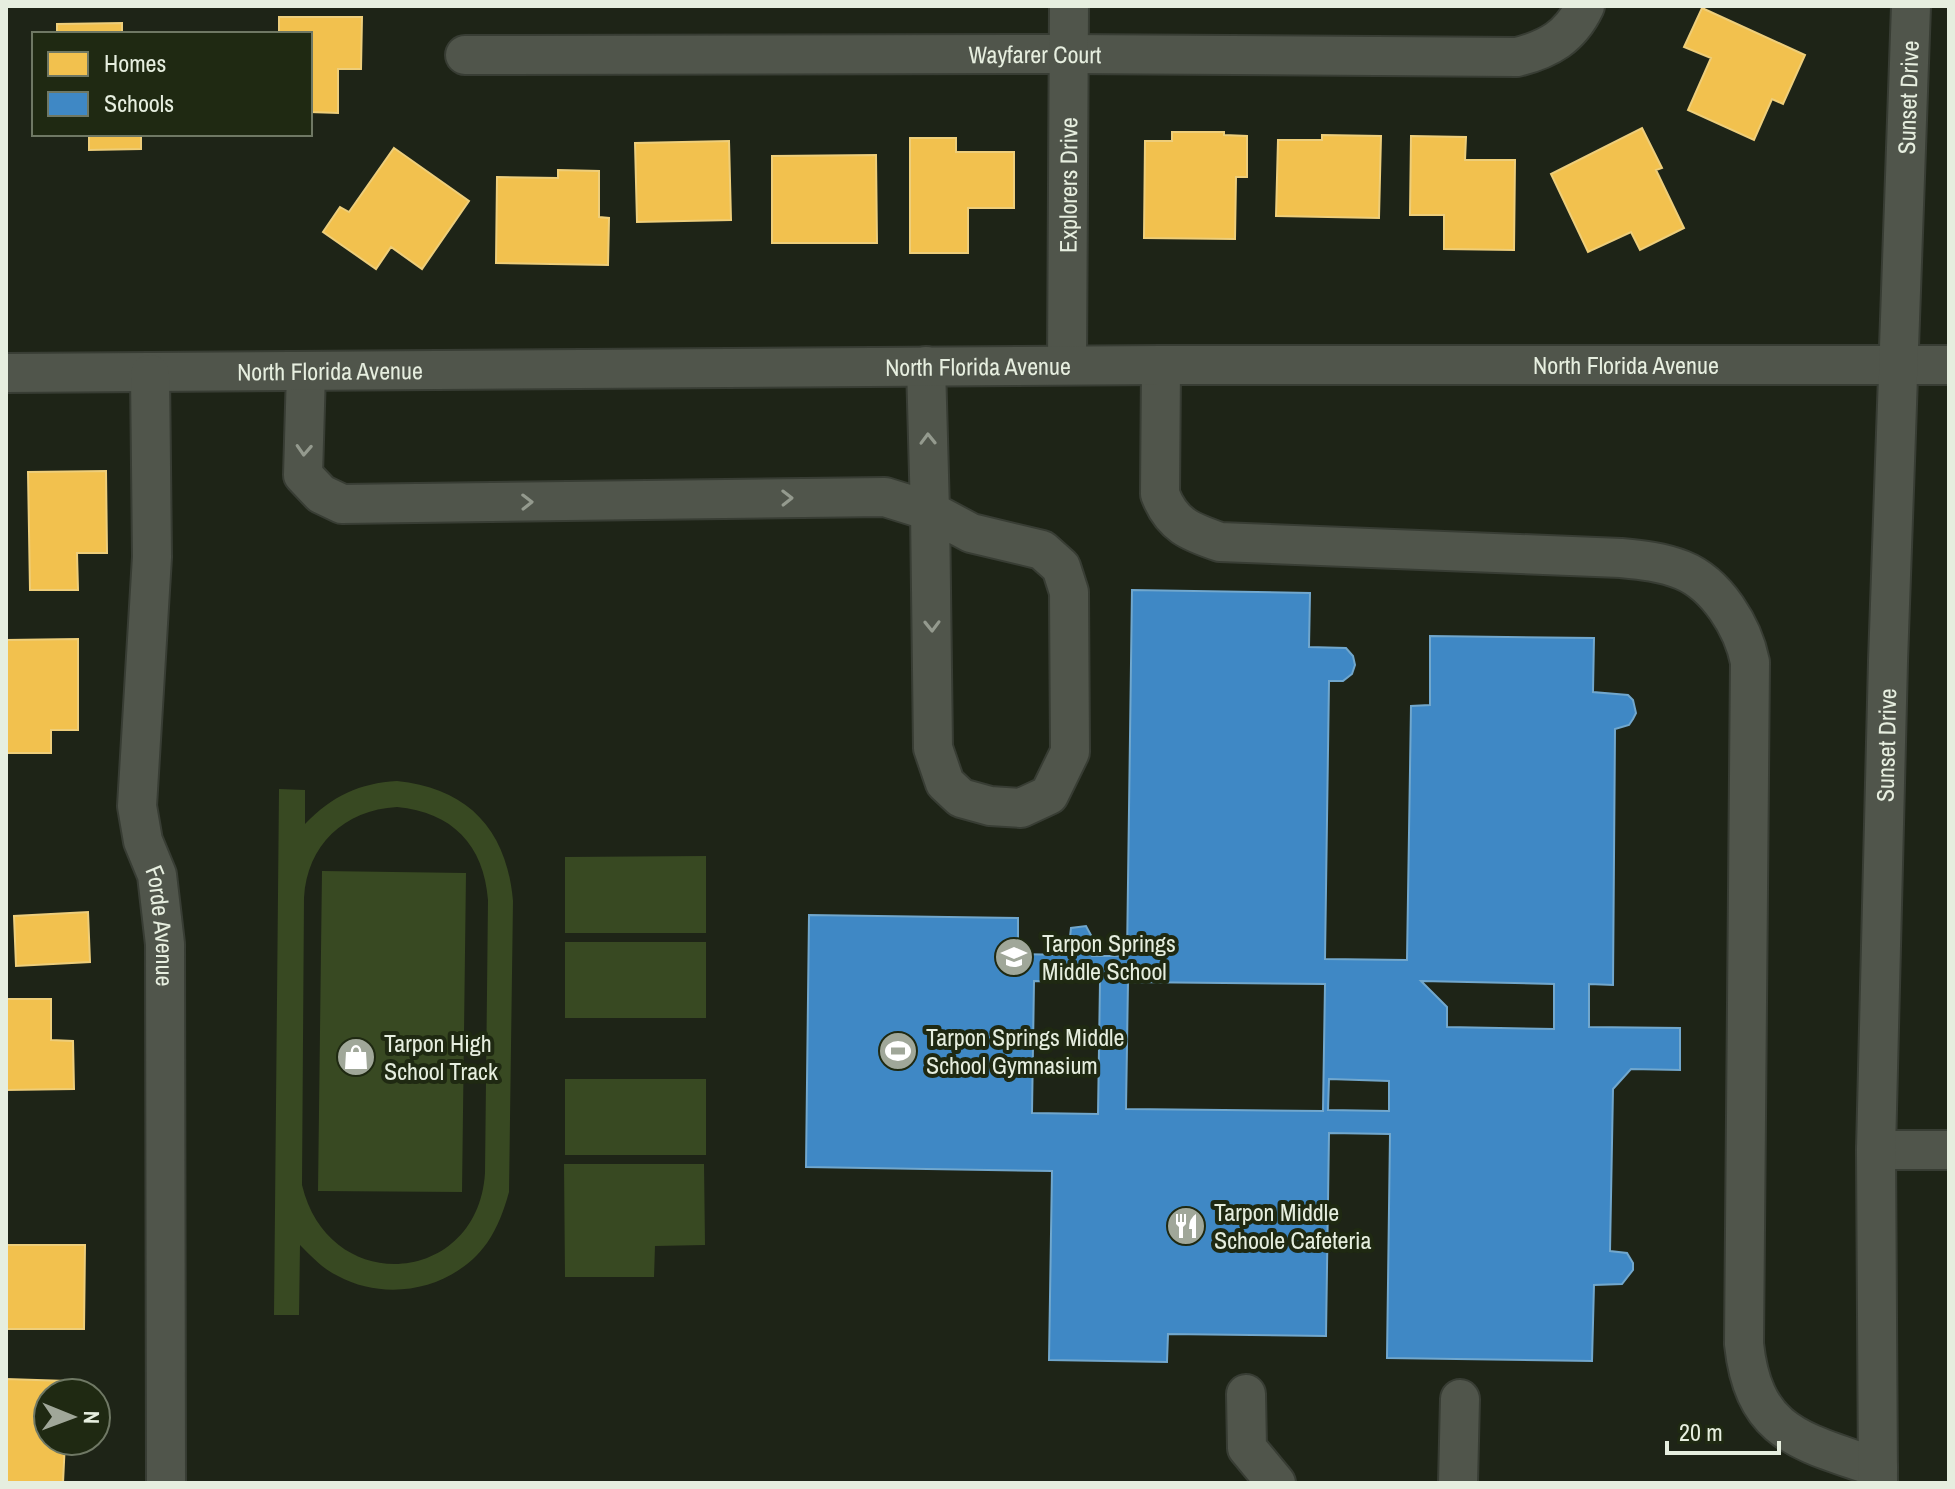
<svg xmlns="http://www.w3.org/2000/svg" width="1955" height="1489" font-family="'Archivo Narrow',sans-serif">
  <rect width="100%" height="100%" fill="#1e2417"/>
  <path fill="#384922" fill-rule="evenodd" d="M 397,781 C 468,788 507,830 513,901 L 509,1192 C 504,1210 498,1227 487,1243 C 454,1289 388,1303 338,1276 C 323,1269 312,1257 300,1245 L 299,1315 L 274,1315 L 279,789 L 305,790 L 305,824 C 332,796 360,783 397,781 ZM 397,807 C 452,812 484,845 488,900 L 485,1173 C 478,1286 329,1298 302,1185 L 304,898 C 307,845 344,810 397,807 Z
    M 706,856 L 706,933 L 565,933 L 565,857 Z
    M 322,871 L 466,873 L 462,1192 L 318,1191 Z
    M 565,942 L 706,942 L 706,1018 L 565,1018 Z
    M 565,1079 L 706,1079 L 706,1155 L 565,1155 Z
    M 564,1164 L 704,1164 L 705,1245 L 655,1246 L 654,1277 L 565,1277 Z"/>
  <path fill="#f2c14e" stroke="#eece7a" stroke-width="2" d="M 1702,8 L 1805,55 L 1783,104 L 1772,99 L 1754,140 L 1688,110 L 1711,58 L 1684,47 Z
    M 279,17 L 362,17 L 361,69 L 338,69 L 338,113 L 310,112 L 310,34 L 279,34 Z
    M 122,23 L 122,34 L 57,34 L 57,24 Z
    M 1642,128 L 1662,168 L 1656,170 L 1684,228 L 1640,250 L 1631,232 L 1588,252 L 1551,174 Z
    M 1172,132 L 1224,132 L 1224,135 L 1247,136 L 1247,177 L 1236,177 L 1235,239 L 1144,238 L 1145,141 L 1172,141 Z
    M 89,134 L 141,134 L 141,149 L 89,150 Z
    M 1322,135 L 1381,136 L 1379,218 L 1276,216 L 1278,140 L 1322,140 Z
    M 1411,136 L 1466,137 L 1465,160 L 1515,160 L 1514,250 L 1444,249 L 1444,215 L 1410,215 Z
    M 910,138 L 956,138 L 956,152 L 1014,152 L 1014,208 L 968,208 L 968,253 L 910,253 Z
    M 729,141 L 731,220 L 637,222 L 635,143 Z
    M 394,148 L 469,201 L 422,269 L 391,247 L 376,269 L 323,232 L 340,207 L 349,212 Z
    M 876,155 L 877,243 L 772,243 L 772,156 Z
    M 558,170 L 599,171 L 599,217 L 609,218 L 608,265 L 496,263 L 497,177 L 558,178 Z
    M 106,471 L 107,553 L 77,553 L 78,590 L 30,590 L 28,472 Z
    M 78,639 L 78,730 L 51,730 L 51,753 L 6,753 L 6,640 Z
    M 88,912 L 90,962 L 16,966 L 14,916 Z
    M 6,999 L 51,999 L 51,1040 L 73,1041 L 74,1089 L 6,1090 Z
    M 6,1245 L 85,1245 L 84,1329 L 6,1329 Z
    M 6,1379 L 67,1381 L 67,1393 L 48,1393 L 48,1441 L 65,1441 L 63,1483 L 6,1483 Z"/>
  <path fill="#3f88c5" stroke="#71a7cd" stroke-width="2" fill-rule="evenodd" d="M 1132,590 L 1310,593 L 1309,647 L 1346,648 L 1353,656 L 1355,665 L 1352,674 L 1343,681 L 1329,681 L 1325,959 L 1407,960 L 1411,706 L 1430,705 L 1430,636 L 1594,638 L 1593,692 L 1628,695 L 1633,700 L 1636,713 L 1633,719 L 1629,725 L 1615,729 L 1613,985 L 1589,984 L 1589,1027 L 1680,1028 L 1680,1070 L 1631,1069 L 1613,1089 L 1610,1251 L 1627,1253 L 1633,1263 L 1633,1270 L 1622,1284 L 1594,1285 L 1592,1361 L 1387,1358 L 1390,1134 L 1329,1133 L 1326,1336 L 1168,1334 L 1167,1362 L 1049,1360 L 1052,1171 L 806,1167 L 809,915 L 1018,918 L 1018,954 L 1068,955 L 1071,928 L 1086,926 L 1092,937 L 1092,956 L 1127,956 ZM 1034,981 L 1100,982 L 1098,1114 L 1032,1113 ZM 1421,981 L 1554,984 L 1554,1029 L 1447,1027 L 1447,1007 ZM 1128,982 L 1325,984 L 1323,1111 L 1126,1109 ZM 1329,1079 L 1389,1081 L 1389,1111 L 1328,1110 Z"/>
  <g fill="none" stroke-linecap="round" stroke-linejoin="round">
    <g stroke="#383d34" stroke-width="42">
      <g id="minor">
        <path id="s1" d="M 465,55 L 1068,54 L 1517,57 C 1549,49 1570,37 1585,6"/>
        <path id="s2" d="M 1067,365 L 1069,6"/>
        <path d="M 1161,365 L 1160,494 C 1172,525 1190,532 1220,542 L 1621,558 C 1642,560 1662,562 1682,570 C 1717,584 1743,627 1750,662 L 1744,1344 C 1754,1436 1803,1441 1878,1468"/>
        <path d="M 306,372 L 303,475 L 321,494 L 342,504 L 885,497 L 930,511 L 933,748 L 945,783 L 961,798 L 990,806 L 1021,808 L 1049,795 L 1070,752 L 1069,592 L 1061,567 L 1042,550 L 971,533 L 930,511 L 926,366"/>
        <path id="s3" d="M 6,373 L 1161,365 L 1949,365"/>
        <path id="s4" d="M 150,374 L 152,557 L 137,806 L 143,841 L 157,875 L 165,944 L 166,1483"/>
        <path d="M 1876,1150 L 1949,1150"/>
        <path d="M 1246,1394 L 1247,1448 L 1276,1483"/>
        <path d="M 1458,1483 L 1460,1399"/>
        <path id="s5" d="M 1878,1483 L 1876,1150 L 1888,661 L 1911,6"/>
      </g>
    </g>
    <use href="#minor" stroke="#50554b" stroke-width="38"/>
  </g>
  <defs><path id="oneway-chevron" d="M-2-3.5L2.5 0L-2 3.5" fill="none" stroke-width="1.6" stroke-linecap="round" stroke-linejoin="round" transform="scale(2)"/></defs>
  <g stroke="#949a8e">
    <use href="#oneway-chevron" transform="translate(928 439) rotate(-91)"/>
    <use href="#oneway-chevron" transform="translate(304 450) rotate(93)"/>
    <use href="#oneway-chevron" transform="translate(787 498) rotate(-1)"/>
    <use href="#oneway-chevron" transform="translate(527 502) rotate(-1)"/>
    <use href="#oneway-chevron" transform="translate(932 626) rotate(89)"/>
  </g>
  <defs>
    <g id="school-disc" transform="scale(2)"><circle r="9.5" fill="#a0a799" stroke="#1f2912"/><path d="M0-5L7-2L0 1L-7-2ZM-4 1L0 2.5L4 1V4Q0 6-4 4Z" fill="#fff"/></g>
    <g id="stadium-disc" transform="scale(2)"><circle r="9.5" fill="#a0a799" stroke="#1f2912"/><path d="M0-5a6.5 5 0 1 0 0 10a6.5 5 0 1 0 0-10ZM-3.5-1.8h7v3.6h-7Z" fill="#fff"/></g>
    <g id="shop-disc" transform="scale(2)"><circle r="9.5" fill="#a0a799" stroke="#1f2912"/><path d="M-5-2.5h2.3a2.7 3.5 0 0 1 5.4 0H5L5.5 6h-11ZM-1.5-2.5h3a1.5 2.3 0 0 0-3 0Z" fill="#fff"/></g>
    <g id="restaurant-disc" transform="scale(2)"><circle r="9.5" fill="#a0a799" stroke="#1f2912"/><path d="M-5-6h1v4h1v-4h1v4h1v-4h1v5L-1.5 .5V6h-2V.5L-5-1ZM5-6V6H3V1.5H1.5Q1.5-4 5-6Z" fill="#fff"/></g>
  </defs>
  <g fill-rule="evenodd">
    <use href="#school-disc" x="1014" y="957"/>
    <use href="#stadium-disc" x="898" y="1051"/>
    <use href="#shop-disc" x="356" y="1057"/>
    <use href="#restaurant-disc" x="1186" y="1226"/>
  </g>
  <g text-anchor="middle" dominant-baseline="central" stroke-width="8" stroke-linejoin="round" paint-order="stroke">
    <g font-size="24" fill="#e6eedf" stroke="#1f2912">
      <text stroke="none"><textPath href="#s1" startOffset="570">Wayfarer Court</textPath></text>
      <text stroke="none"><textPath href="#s5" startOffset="1386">Sunset Drive</textPath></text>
      <text stroke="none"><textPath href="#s2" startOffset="180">Explorers Drive</textPath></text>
      <text stroke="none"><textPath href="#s3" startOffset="1620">North Florida Avenue</textPath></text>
      <text stroke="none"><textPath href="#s3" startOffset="972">North Florida Avenue</textPath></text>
      <text stroke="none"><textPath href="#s3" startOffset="324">North Florida Avenue</textPath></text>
      <text stroke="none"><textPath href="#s5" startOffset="738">Sunset Drive</textPath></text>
      <text stroke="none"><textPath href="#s4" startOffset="556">Forde Avenue</textPath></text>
    </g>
    <g font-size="24" fill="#e6eedf" stroke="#1f2912" text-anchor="start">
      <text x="1042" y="943">Tarpon Springs<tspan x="1042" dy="28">Middle School</tspan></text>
      <text x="926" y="1037">Tarpon Springs Middle<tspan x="926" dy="28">School Gymnasium</tspan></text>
      <text x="384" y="1043">Tarpon High<tspan x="384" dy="28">School Track</tspan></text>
      <text x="1214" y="1212">Tarpon Middle<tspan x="1214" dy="28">Schoole Cafeteria</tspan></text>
    </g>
  </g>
  <rect width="1955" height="1489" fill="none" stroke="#e6eedf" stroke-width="16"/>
  <rect x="32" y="32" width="280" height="104" fill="#1f2912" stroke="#6f7864" stroke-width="2"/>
  <rect x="48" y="52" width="40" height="24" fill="#f2c14e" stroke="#6f7864" stroke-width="2"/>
  <text x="104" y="72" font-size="24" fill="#e6eedf">Homes</text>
  <rect x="48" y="92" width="40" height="24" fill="#3f88c5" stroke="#6f7864" stroke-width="2"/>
  <text x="104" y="112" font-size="24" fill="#e6eedf">Schools</text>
  <g transform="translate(72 1417) rotate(91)"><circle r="38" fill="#1f2912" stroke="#6f7864" stroke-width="2"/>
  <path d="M0-6L14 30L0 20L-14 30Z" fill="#a0a799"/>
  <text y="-12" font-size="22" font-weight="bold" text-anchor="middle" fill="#e6eedf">N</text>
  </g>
  <path d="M1667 1441v12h112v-12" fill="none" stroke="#e6eedf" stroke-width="4"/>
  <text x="1679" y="1441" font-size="24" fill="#e6eedf" stroke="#1f2912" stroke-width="6" paint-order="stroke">20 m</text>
</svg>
